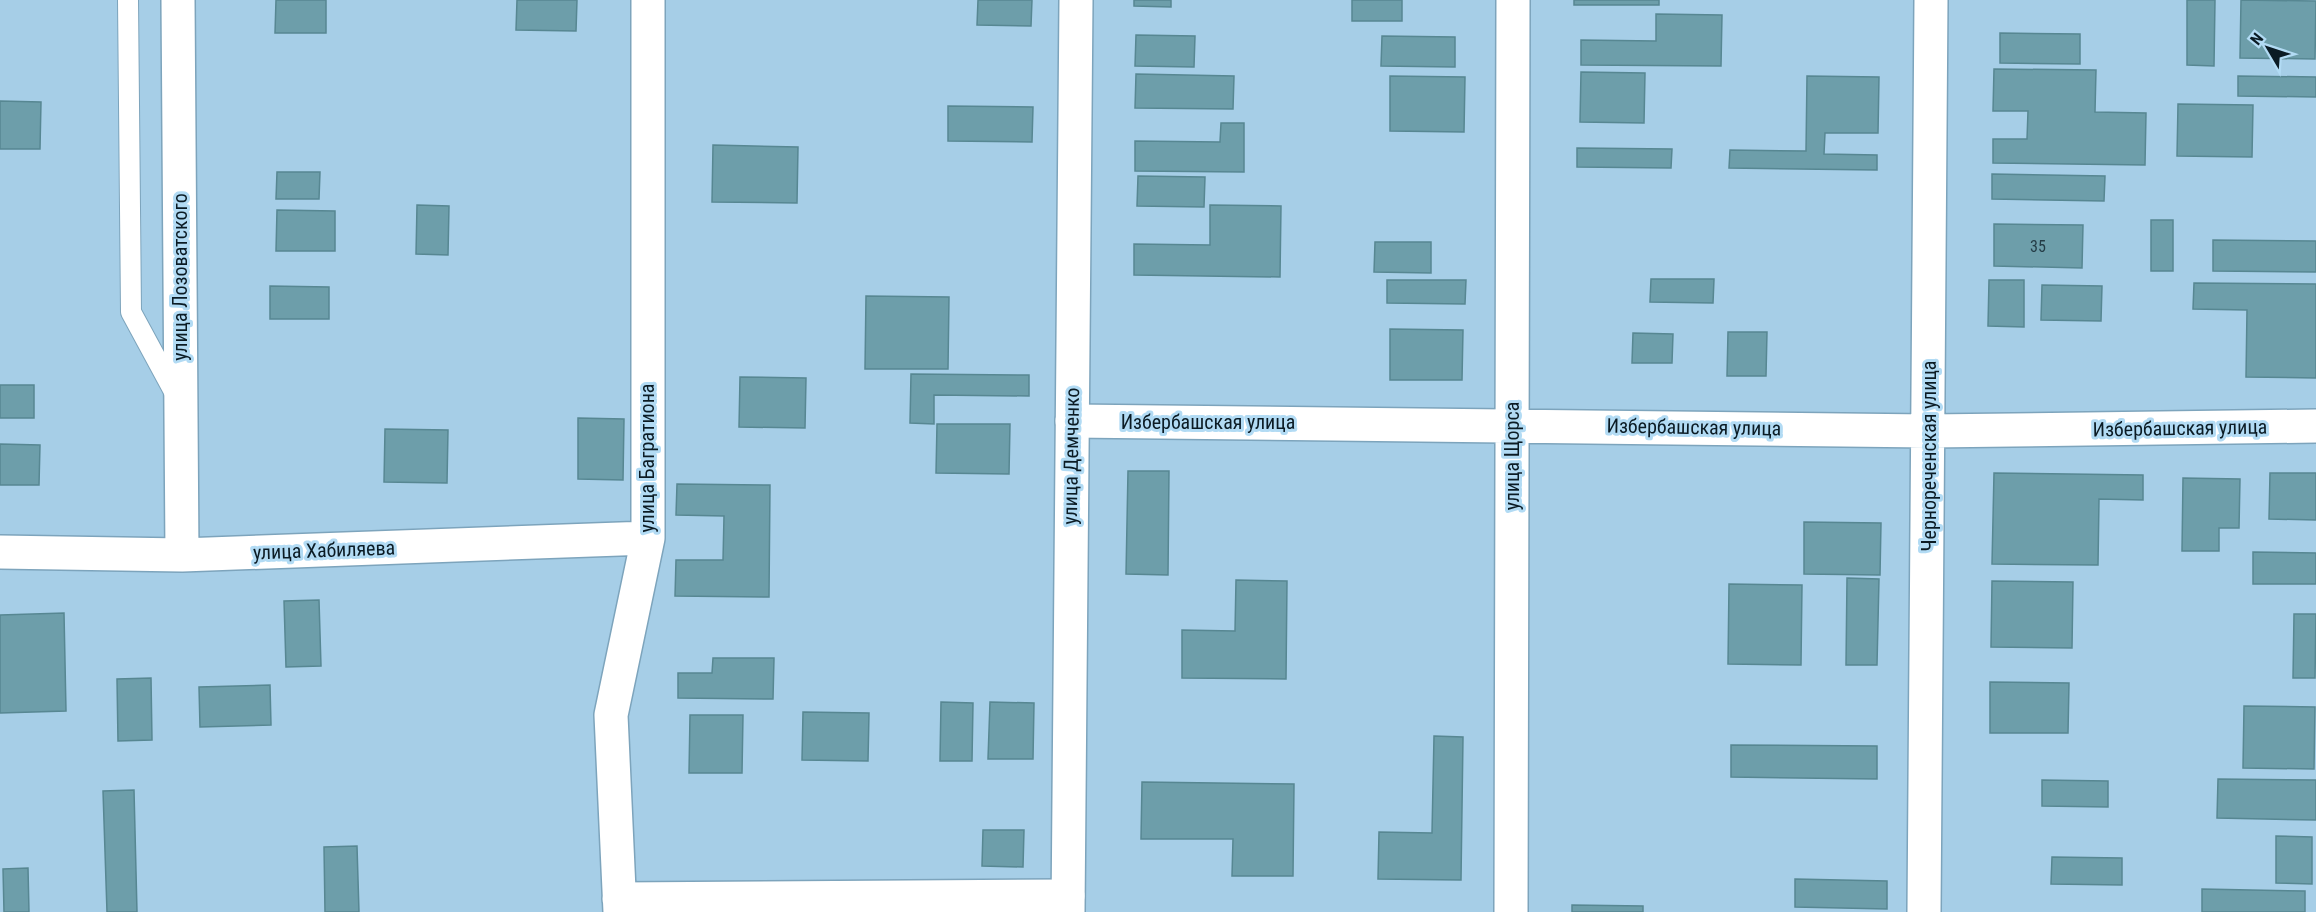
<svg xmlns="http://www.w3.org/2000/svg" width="2316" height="912" font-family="'Roboto Condensed',sans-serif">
  <rect width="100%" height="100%" fill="#a6cee7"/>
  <path fill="#6d9eaa" stroke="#578792" stroke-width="1.5" d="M 276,0 L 326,0 L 326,33 L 275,33 Z
    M 517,0 L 577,0 L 576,31 L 516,30 Z
    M 978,0 L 1032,0 L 1031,26 L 977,25 Z
    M 1134,0 L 1171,0 L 1171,7 L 1134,6 Z
    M 1352,0 L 1402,0 L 1402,21 L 1352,21 Z
    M 1574,0 L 1659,0 L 1659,5 L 1574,5 Z
    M 2187,0 L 2215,0 L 2214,66 L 2187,65 Z
    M 2241,0 L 2316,1 L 2315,59 L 2240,58 Z
    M 1656,14 L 1722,15 L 1721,66 L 1581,65 L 1581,40 L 1656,41 Z
    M 2000,33 L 2080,34 L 2080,64 L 2000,63 Z
    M 1136,35 L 1195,36 L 1194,67 L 1135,66 Z
    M 1382,36 L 1455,37 L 1455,67 L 1381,66 Z
    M 1994,69 L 2096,70 L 2095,112 L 2146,113 L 2145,165 L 1993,163 L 1993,139 L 2027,139 L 2028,111 L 1993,111 Z
    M 1581,72 L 1645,73 L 1644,123 L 1580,122 Z
    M 1136,74 L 1234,76 L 1233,109 L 1135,108 Z
    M 1390,76 L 1465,77 L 1464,132 L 1390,131 Z
    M 1807,76 L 1879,77 L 1878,133 L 1825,133 L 1824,154 L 1877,155 L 1877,170 L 1729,168 L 1730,150 L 1806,151 Z
    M 2238,76 L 2316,77 L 2316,97 L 2238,96 Z
    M 0,101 L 41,102 L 40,149 L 0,149 Z
    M 2178,104 L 2253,105 L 2252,157 L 2177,156 Z
    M 948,106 L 1033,107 L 1032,142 L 948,141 Z
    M 1221,123 L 1244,123 L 1244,172 L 1135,171 L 1135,141 L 1220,142 Z
    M 713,145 L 798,147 L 797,203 L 712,202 Z
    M 1577,148 L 1672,149 L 1671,168 L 1577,167 Z
    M 277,172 L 320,172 L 319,199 L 276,199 Z
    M 1992,174 L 2105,176 L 2104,201 L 1992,199 Z
    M 1138,176 L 1205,177 L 1204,207 L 1137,206 Z
    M 417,205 L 449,206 L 448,255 L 416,254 Z
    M 1210,205 L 1281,206 L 1280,277 L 1134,275 L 1134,244 L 1210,245 Z
    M 277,210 L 335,211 L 335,251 L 276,251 Z
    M 2151,220 L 2173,220 L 2173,271 L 2151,271 Z
    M 1994,224 L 2083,225 L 2082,268 L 1994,266 Z
    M 2213,240 L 2316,241 L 2316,272 L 2213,271 Z
    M 1375,242 L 1431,242 L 1431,273 L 1374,272 Z
    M 1651,279 L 1714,279 L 1713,303 L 1650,302 Z
    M 1387,280 L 1466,280 L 1465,304 L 1387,303 Z
    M 1989,280 L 2024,280 L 2024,327 L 1988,326 Z
    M 2194,283 L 2316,284 L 2316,378 L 2246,377 L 2247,310 L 2193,309 Z
    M 2042,285 L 2102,286 L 2101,321 L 2041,320 Z
    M 270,286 L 329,287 L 329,319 L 270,319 Z
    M 866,296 L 949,297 L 948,369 L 865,369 Z
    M 1390,329 L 1463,330 L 1462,380 L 1390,380 Z
    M 1728,332 L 1767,332 L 1766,376 L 1727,376 Z
    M 1633,333 L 1673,334 L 1672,363 L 1632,363 Z
    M 911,374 L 1029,375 L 1029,396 L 934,395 L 934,424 L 910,423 Z
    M 740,377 L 806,378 L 805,428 L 739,427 Z
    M 0,385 L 34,385 L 34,418 L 0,418 Z
    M 578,418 L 624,419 L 623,480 L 578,479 Z
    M 937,424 L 1010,424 L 1009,474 L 936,473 Z
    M 385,429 L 448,430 L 447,483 L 384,482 Z
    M 0,444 L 40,445 L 39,485 L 0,485 Z
    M 1128,471 L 1169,471 L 1168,575 L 1126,574 Z
    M 1994,473 L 2143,475 L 2143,500 L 2099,499 L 2098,565 L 1992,564 Z
    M 2270,473 L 2316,473 L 2316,520 L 2269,519 Z
    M 2183,478 L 2240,479 L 2239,528 L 2219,528 L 2219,551 L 2182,551 Z
    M 677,484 L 770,485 L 769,597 L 675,596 L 676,560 L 723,560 L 724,516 L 676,515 Z
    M 1804,522 L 1881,523 L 1880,575 L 1804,574 Z
    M 2253,552 L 2316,553 L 2316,584 L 2253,584 Z
    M 1847,578 L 1879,579 L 1877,665 L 1846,665 Z
    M 1236,580 L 1287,581 L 1286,679 L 1182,678 L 1182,630 L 1235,631 Z
    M 1992,581 L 2073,582 L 2072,648 L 1991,647 Z
    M 1729,584 L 1802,585 L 1801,665 L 1728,664 Z
    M 319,600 L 321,666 L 286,667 L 284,601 Z
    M 64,613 L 66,711 L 0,713 L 0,615 Z
    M 2294,614 L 2316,614 L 2315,678 L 2293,678 Z
    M 713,658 L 774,658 L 773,699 L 678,698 L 678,673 L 712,673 Z
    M 151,678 L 152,740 L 118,741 L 117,679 Z
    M 1990,682 L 2069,683 L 2068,733 L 1990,733 Z
    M 270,685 L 271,725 L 200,727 L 199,687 Z
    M 941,702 L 973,703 L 972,761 L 940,761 Z
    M 990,702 L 1034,703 L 1033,759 L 988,759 Z
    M 2244,706 L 2315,707 L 2314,769 L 2243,768 Z
    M 803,712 L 869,713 L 868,761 L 802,760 Z
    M 690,715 L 743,715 L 742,773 L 689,773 Z
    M 1434,736 L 1463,737 L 1461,880 L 1378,879 L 1379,832 L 1432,833 Z
    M 1731,745 L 1877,746 L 1877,779 L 1731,777 Z
    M 2218,779 L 2316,780 L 2316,820 L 2217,818 Z
    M 2042,780 L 2108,781 L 2108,807 L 2042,806 Z
    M 1142,782 L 1294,784 L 1293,876 L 1232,876 L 1233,839 L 1141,839 Z
    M 134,790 L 137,912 L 107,912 L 103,791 Z
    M 983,830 L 1024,830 L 1023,867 L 982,866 Z
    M 2276,836 L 2312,837 L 2312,884 L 2276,883 Z
    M 357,846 L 359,912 L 325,912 L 324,847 Z
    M 2052,857 L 2122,858 L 2122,885 L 2051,884 Z
    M 28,868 L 29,912 L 4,912 L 3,869 Z
    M 1795,879 L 1887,881 L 1887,909 L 1795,907 Z
    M 2202,889 L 2305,891 L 2305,912 L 2202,912 Z
    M 1572,905 L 1643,906 L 1643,912 L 1572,912 Z"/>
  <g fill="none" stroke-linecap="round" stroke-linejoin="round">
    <g stroke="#7da4bc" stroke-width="22">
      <path id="service" d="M 128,0 L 131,312 L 177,397"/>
    </g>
    <g stroke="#7da4bc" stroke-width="36">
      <path id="minor" d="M 178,0 L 182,555
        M 1072,421 L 1929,431 L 2316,426
        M 0,552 L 182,555 L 648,538
        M 619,899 L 1068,896
        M 620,912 L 611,715 L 648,538 L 648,0
        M 1511,912 L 1513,0
        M 1924,912 L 1931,0"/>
    </g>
    <g stroke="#7da4bc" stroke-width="36">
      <path id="tertiary" d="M 1068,912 L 1076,0"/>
    </g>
    <use href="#service" stroke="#fff" stroke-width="20"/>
    <use href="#minor" stroke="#fff" stroke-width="33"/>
    <use href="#tertiary" stroke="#fff" stroke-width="33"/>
  </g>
  <g text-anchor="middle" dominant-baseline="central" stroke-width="6" stroke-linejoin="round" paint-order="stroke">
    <g font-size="16" fill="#243c46">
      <text x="2038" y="246">35</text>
    </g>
    <g font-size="20" fill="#0b1b24" stroke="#b2dbf4">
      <text transform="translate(180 277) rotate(-90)">улица Лозоватского</text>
      <text x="1208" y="422">Избербашская улица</text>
      <text transform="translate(1694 427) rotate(1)">Избербашская улица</text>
      <text transform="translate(2180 428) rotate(-1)">Избербашская улица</text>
      <text transform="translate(1071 456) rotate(-89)">улица Демченко</text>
      <text transform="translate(1512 456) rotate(-90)">улица Щорса</text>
      <text transform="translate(1929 456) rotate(-90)">Чернореченская улица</text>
      <text transform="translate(647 458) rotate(-90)">улица Багратиона</text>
      <text transform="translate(324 550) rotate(-2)">улица Хабиляева</text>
    </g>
  </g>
  <g transform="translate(2268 48) rotate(309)" stroke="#b2dbf4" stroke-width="4.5" paint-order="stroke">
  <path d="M0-4.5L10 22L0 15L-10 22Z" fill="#0b1b24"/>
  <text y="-9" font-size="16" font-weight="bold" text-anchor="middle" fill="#0b1b24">N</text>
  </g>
</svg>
